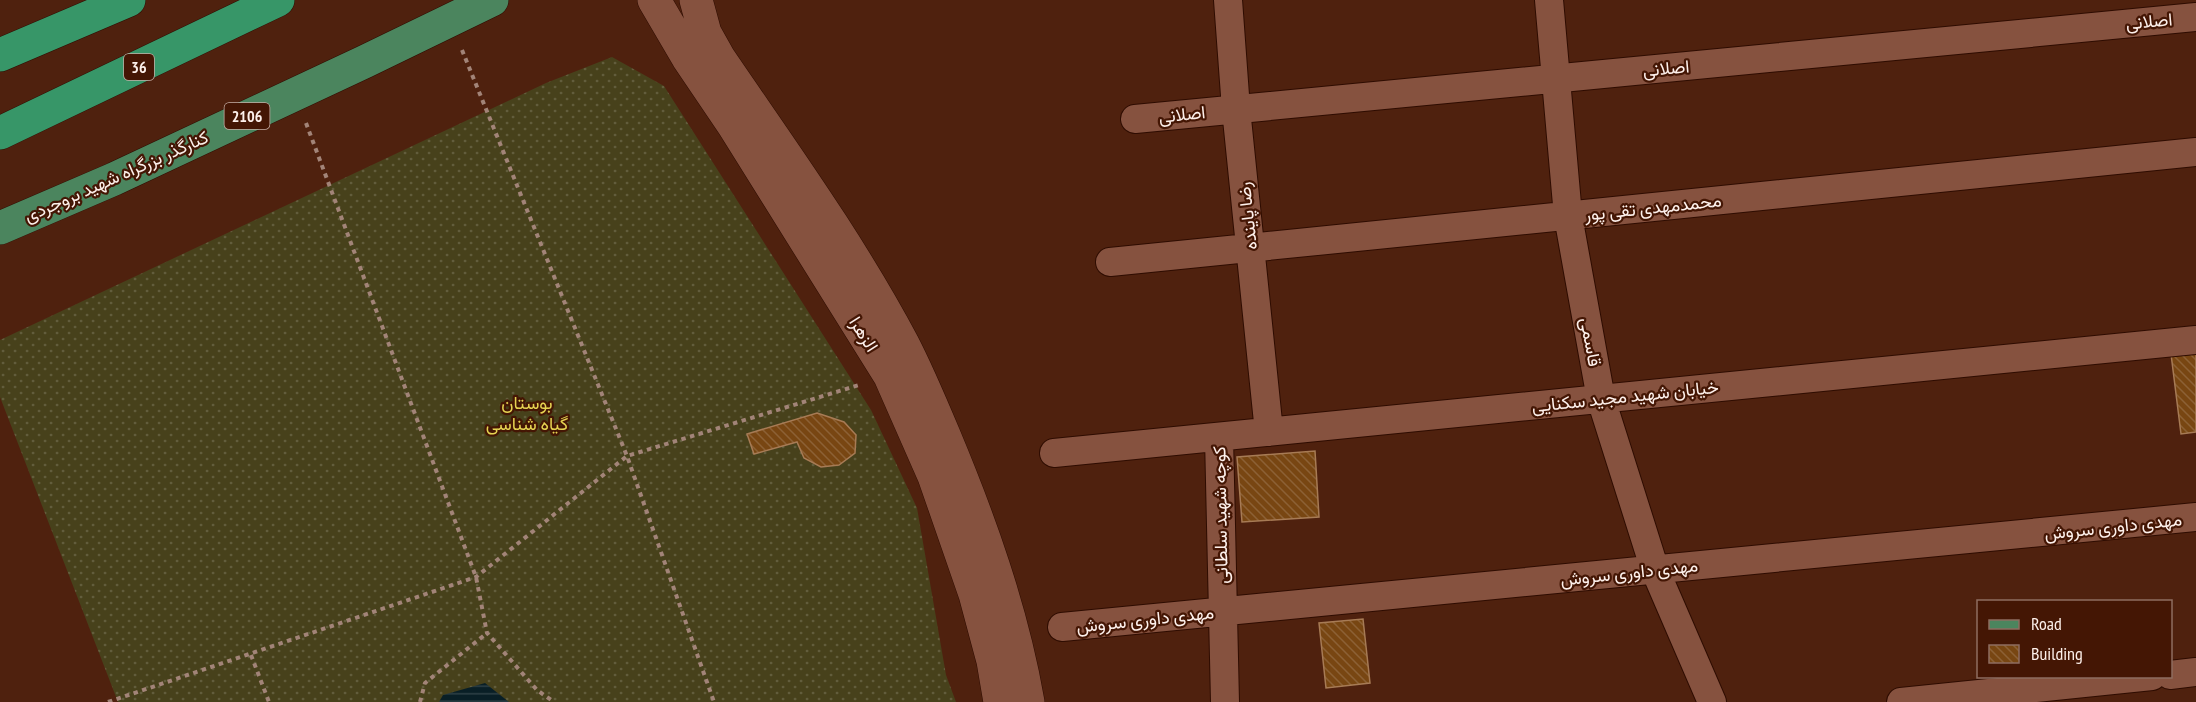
<svg xmlns="http://www.w3.org/2000/svg" width="2196" height="702" font-family="'PT Sans Narrow',Vazirmatn,sans-serif">
  <defs>
    <pattern id="grass-dots" width="8" height="8" patternUnits="userSpaceOnUse" patternTransform="scale(1.5)"><rect width="8" height="8" fill="#47411b"/><path d="M2 2h.1M6 6h.1" fill="none" stroke="#625d3c" stroke-width="1.8" stroke-linecap="round"/></pattern>
    <pattern id="water-rules" width="6" height="5" patternUnits="userSpaceOnUse" patternTransform="scale(1.5)"><rect width="6" height="5" fill="#091f26"/><path d="M0 2.5h6" fill="none" stroke="#2e4046"/></pattern>
    <pattern id="building-back-hatch" width="6" height="6" patternUnits="userSpaceOnUse" patternTransform="scale(1.5)"><rect width="6" height="6" fill="#784612"/><path d="M-1 5l2 2M0 0l6 6M5-1l2 2" fill="none" stroke="#8c6135"/></pattern>
  </defs>
  <rect width="100%" height="100%" fill="#4f210e"/>
  <path fill="url(#grass-dots)" d="M 612,57 L 664,86 L 871,410 L 917,508 L 946,675 L 956,702 L 118,702 L 0,397 L 0,340 L 546,83 Z"/>
  <path fill="url(#water-rules)" d="M 485,683 L 509,702 L 439,702 L 443,695 Z"/>
  <path fill="url(#building-back-hatch)" stroke="#a77b55" stroke-width="1.5" d="M 2196,351 L 2196,432 L 2181,434 L 2171,354 Z
    M 817,413 L 844,422 L 856,435 L 855,453 L 839,465 L 821,467 L 804,458 L 797,442 L 754,454 L 747,434 Z
    M 1315,451 L 1319,517 L 1242,522 L 1237,457 Z
    M 1363,619 L 1370,683 L 1326,688 L 1319,623 Z"/>
  <g fill="none" stroke-linecap="round" stroke-linejoin="round">
    <g stroke="#2e0c01" stroke-width="30">
      <path id="minor" d="M 1228,0 L 1236,109 L 1269,432
        M 1549,0 L 1568,216 L 1601,399 L 1655,570 L 1712,702
        M 1135,119 L 2196,17
        M 1110,262 L 2196,152
        M 1219,437 L 1225,702
        M 1054,453 L 2196,340
        M 1062,627 L 2196,517
        M 2170,675 L 2196,672
        M 1901,702 L 2152,676"/>
    </g>
    <g stroke="#2e0c01" stroke-width="34">
      <path id="tertiary" d="M 654,0 L 688,58 L 734,126 L 890,376 L 934,476 L 975,594 L 993,661 L 1000,702
        M 696,0 L 705,33 L 719,58 C 783,152 850,244 903,344 C 918,373 931,404 944,435 C 980,521 1012,610 1028,702"/>
    </g>
    <g stroke="#2e0c01" stroke-width="34">
      <path id="primary" d="M 0,228 L 114,179 L 364,62 L 492,0"/>
    </g>
    <g stroke="#2e0c01" stroke-width="34">
      <path id="trunk" d="M 0,55 L 129,0
        M 0,133 L 278,0"/>
    </g>
    <path stroke="#a28478" stroke-width="4" stroke-dasharray="4.5 4.5" stroke-linecap="butt" d="M 462,50 L 627,456 L 714,702
      M 306,123 L 476,577 L 487,633 L 537,690 L 554,702
      M 251,655 L 269,702
      M 108,702 L 476,577 L 627,456 L 859,385
      M 420,702 L 425,683 L 487,633"/>
    <use href="#minor" stroke="#86523f" stroke-width="28"/>
    <use href="#tertiary" stroke="#86523f" stroke-width="33"/>
    <use href="#primary" stroke="#4b855e" stroke-width="33"/>
    <use href="#trunk" stroke="#379668" stroke-width="33"/>
  </g>
  <g text-anchor="middle" dominant-baseline="central" stroke-width="4.5" stroke-linejoin="round" paint-order="stroke">
    <g fill="#441604" stroke="#c6afa6" stroke-width="1.5">
      <rect x="124" y="54" width="30" height="26" rx="4.5"/>
      <rect x="224.5" y="103" width="45" height="26" rx="4.5"/>
    </g>
    <g font-size="16" font-weight="bold" fill="#fdf0eb">
      <text x="139" y="67">36</text>
      <text x="247" y="116">2106</text>
    </g>
    <g font-size="18" fill="#fdf0eb" stroke="#441604">
      <text transform="translate(2149 21) rotate(-5)">اصلانی</text>
      <text transform="translate(1666 68) rotate(-5)">اصلانی</text>
      <text transform="translate(1182 114) rotate(-6)">اصلانی</text>
      <text transform="translate(116 176) rotate(-24)">کنارگذر بزرگراه شهید بروجردی</text>
      <text transform="translate(1653 207) rotate(-6)">محمدمهدی تقی پور</text>
      <text transform="translate(1247 216) rotate(-96)">رضا پاینده</text>
      <text transform="translate(864 334) rotate(58)">الزهرا</text>
      <text transform="translate(1591 342) rotate(80)">قاسمی</text>
      <text transform="translate(1625 396) rotate(-6)">خیابان شهید مجید سکنایی</text>
      <text transform="translate(1220 515) rotate(-91)">کوچه شهید سلطانی</text>
      <text transform="translate(2113 526) rotate(-6)">مهدی داوری سروش</text>
      <text transform="translate(1629 572) rotate(-6)">مهدی داوری سروش</text>
      <text transform="translate(1145 619) rotate(-6)">مهدی داوری سروش</text>
    </g>
    <g font-size="18" fill="#e6d352" stroke="#441604">
      <text x="527" y="402">بوستان<tspan x="527" dy="21">گیاه شناسی</tspan></text>
    </g>
  </g>
  <rect x="1977" y="600" width="195" height="78" fill="#441604" stroke="#8e6d60" stroke-width="1.5"/>
  <rect x="1989" y="620" width="30" height="9" fill="#4b855e" stroke="#8e6d60" stroke-width="1.5"/>
  <text x="2031" y="630" font-size="18" fill="#fdf0eb">Road</text>
  <rect x="1989" y="645" width="30" height="18" fill="url(#building-back-hatch)" stroke="#8e6d60" stroke-width="1.5"/>
  <text x="2031" y="660" font-size="18" fill="#fdf0eb">Building</text>
</svg>
